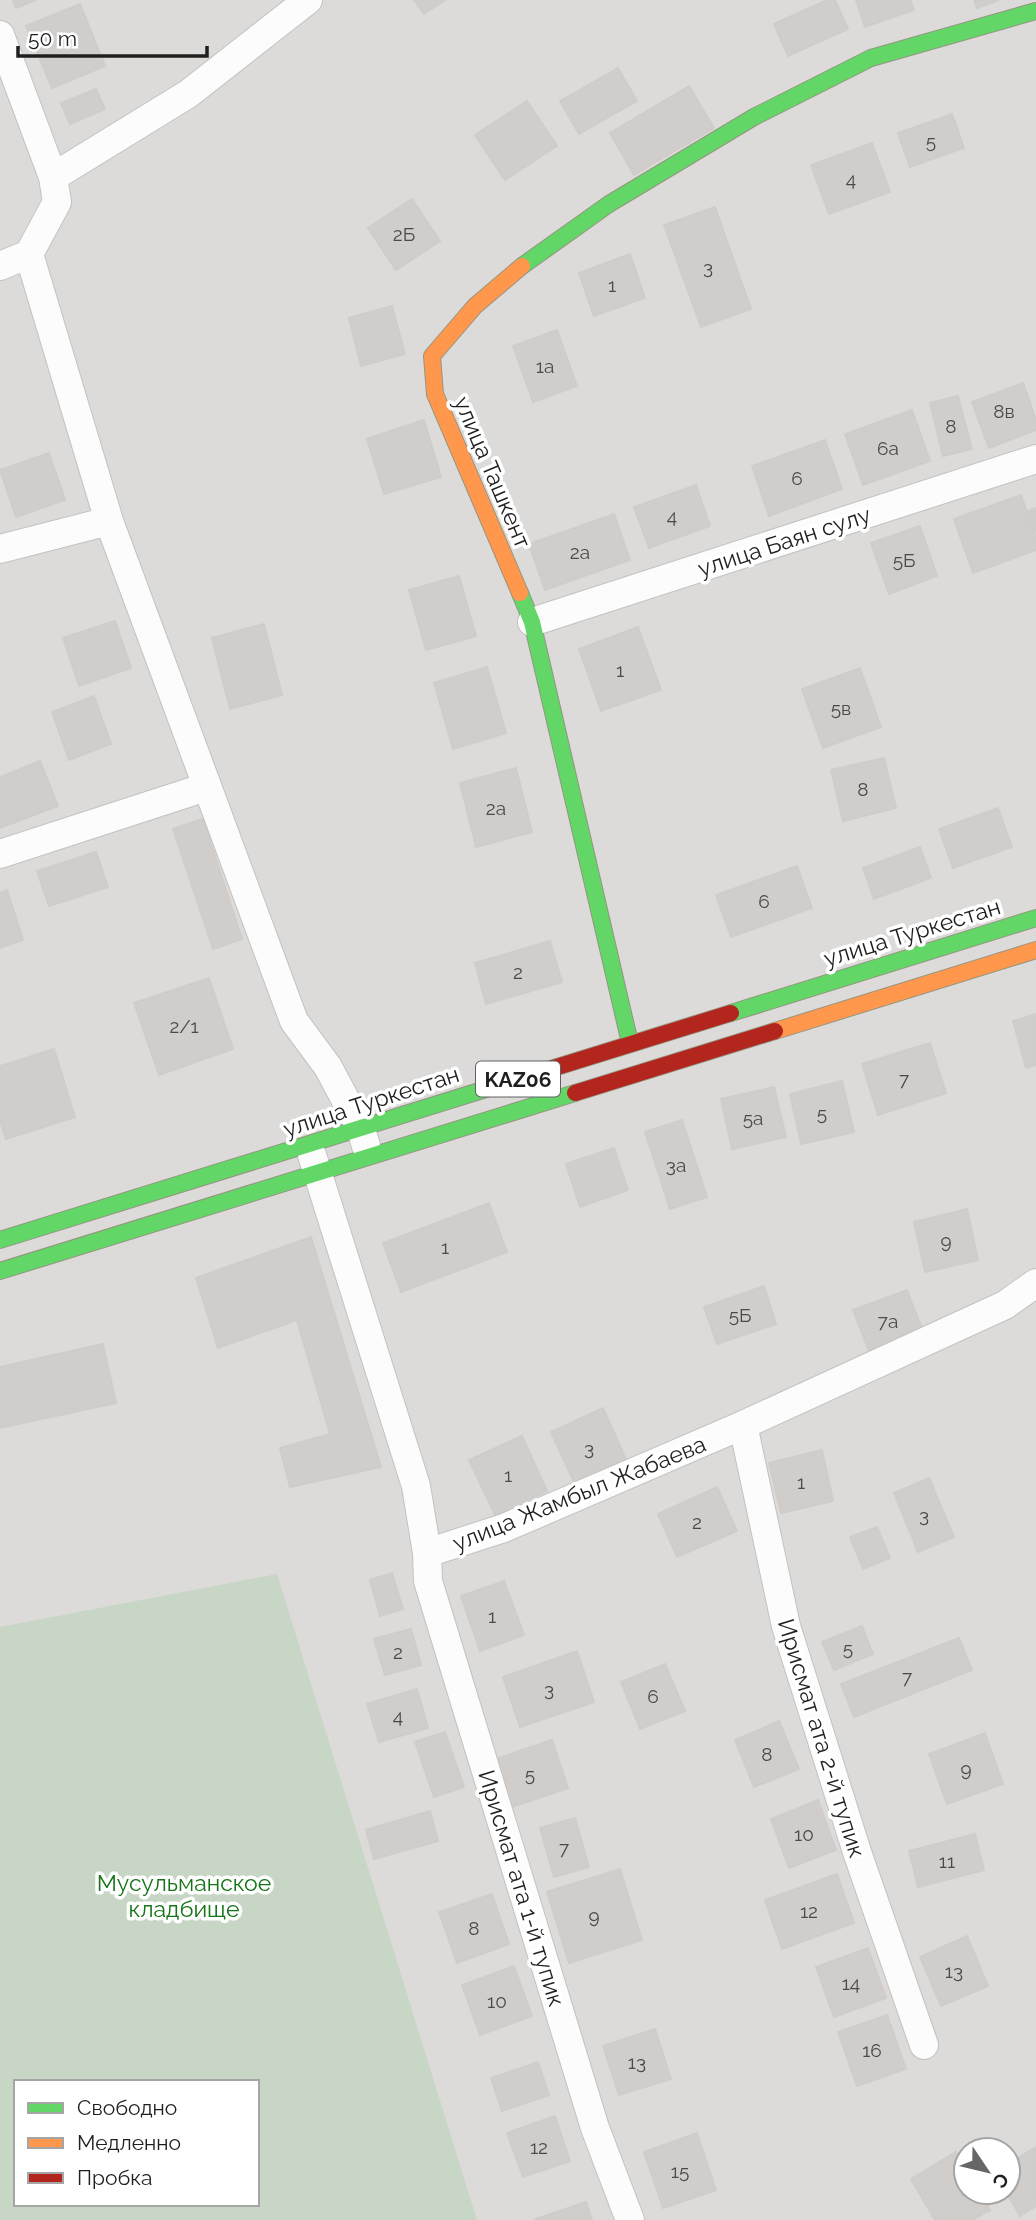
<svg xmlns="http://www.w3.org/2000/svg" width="1036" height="2220" font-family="Raleway,sans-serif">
  <rect width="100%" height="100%" fill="#edebe8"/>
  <path fill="#dcdbd9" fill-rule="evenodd" d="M 0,0 L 1036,0 L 1036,2220 L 0,2220 ZM 16,2082 L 257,2082 L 257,2204 L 16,2204 ZM 966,2150 L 1008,2150 L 1008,2192 L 966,2192 Z"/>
  <path fill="#c8d6c6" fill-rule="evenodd" d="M 277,1574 L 477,2220 L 0,2220 L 0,1627 ZM 16,2082 L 257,2082 L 257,2204 L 16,2204 Z"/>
  <path fill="#d0cdcb" stroke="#d0ccc9" stroke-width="2" d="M 13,0 L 36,0 L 16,8 Z
    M 414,0 L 445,0 L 424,14 Z
    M 827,0 L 835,0 L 848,29 L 788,56 L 774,24 Z
    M 856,0 L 910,0 L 914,10 L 865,27 Z
    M 974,0 L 999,0 L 977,8 Z
    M 80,4 L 105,66 L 52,88 L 26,26 Z
    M 618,68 L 637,101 L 579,134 L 560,101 Z
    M 689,86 L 714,128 L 634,175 L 610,133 Z
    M 96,89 L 105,109 L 70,124 L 61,103 Z
    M 527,101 L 557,146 L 505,180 L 475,135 Z
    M 952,114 L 964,148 L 910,167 L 898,133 Z
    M 872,143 L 890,192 L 829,214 L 811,165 Z
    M 412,199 L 440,241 L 396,270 L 368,228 Z
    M 715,207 L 751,309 L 701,327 L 664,225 Z
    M 630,254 L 645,298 L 594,316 L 579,273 Z
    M 392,306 L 405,354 L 361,366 L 349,318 Z
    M 557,330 L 577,386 L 533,402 L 513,346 Z
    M 1023,383 L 1036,420 L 1036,430 L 989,448 L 972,402 Z
    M 958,396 L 972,449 L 943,456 L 930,403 Z
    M 912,410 L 930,461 L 863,485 L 845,434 Z
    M 424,420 L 441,477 L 384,494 L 367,439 Z
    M 825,440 L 842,489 L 769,516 L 752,466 Z
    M 49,453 L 65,500 L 16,517 L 0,470 Z
    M 696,485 L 710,526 L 649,548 L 634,507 Z
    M 1021,495 L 1036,538 L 1036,550 L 973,573 L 954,519 Z
    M 1036,508 L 1036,532 L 1028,511 Z
    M 614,514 L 630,560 L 545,590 L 529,544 Z
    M 920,526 L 937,576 L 889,594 L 871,543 Z
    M 459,576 L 476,636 L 426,650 L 409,590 Z
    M 115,621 L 131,668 L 79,686 L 63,638 Z
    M 264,624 L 282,695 L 230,709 L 212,638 Z
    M 638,627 L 661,690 L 601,711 L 579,649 Z
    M 487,667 L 506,733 L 453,749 L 434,683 Z
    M 860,668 L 881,727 L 823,748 L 802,689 Z
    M 94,696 L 111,744 L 69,760 L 52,712 Z
    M 884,758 L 896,808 L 843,821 L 831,770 Z
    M 40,761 L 58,806 L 0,828 L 0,777 Z
    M 516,768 L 532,832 L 476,847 L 460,783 Z
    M 998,808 L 1012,847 L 953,868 L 939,829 Z
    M 203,819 L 242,939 L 213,949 L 173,829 Z
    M 920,847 L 931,878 L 874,899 L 863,868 Z
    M 96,852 L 108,887 L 49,906 L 37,871 Z
    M 797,866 L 812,908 L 731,937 L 716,895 Z
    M 7,890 L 23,940 L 0,948 L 0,893 Z
    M 550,941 L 562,982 L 486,1004 L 475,963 Z
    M 209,978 L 233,1049 L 159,1075 L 134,1003 Z
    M 1036,1014 L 1036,1065 L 1026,1068 L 1013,1021 Z
    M 930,1043 L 946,1093 L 878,1115 L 862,1064 Z
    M 54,1049 L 75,1117 L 6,1139 L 0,1121 L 0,1066 Z
    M 842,1081 L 854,1132 L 801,1144 L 790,1094 Z
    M 774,1087 L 786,1137 L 732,1149 L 721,1099 Z
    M 682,1120 L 707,1197 L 670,1209 L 645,1132 Z
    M 614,1148 L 628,1190 L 580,1207 L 566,1164 Z
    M 489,1203 L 507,1252 L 401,1292 L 383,1243 Z
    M 967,1209 L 978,1260 L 925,1272 L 914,1222 Z
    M 311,1237 L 381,1467 L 290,1487 L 280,1448 L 330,1434 L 297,1320 L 218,1348 L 196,1278 Z
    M 764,1286 L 776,1324 L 717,1344 L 704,1307 Z
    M 907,1290 L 923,1331 L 869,1351 L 853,1310 Z
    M 103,1344 L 116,1403 L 0,1428 L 0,1367 Z
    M 603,1408 L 628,1464 L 576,1487 L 551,1432 Z
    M 522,1436 L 547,1491 L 495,1515 L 469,1460 Z
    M 822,1450 L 833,1501 L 781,1513 L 769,1463 Z
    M 929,1478 L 954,1537 L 918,1552 L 894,1493 Z
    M 717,1487 L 737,1531 L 677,1557 L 658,1514 Z
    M 877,1527 L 890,1558 L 863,1569 L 850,1537 Z
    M 392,1573 L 403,1609 L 380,1616 L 370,1580 Z
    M 504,1581 L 524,1635 L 480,1651 L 461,1596 Z
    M 862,1626 L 873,1654 L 834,1670 L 822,1642 Z
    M 411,1629 L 421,1665 L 385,1675 L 374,1639 Z
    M 959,1638 L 972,1670 L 854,1717 L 841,1684 Z
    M 577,1651 L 594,1702 L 520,1727 L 503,1677 Z
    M 665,1664 L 685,1711 L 640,1729 L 621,1682 Z
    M 417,1689 L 428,1728 L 379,1742 L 367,1704 Z
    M 779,1721 L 799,1769 L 754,1787 L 735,1740 Z
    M 445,1732 L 464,1787 L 434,1797 L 415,1742 Z
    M 985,1733 L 1003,1784 L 947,1804 L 929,1754 Z
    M 552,1740 L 568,1788 L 509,1808 L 493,1760 Z
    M 818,1800 L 836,1850 L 789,1868 L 771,1819 Z
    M 430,1811 L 438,1841 L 374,1859 L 366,1830 Z
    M 575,1818 L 589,1867 L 554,1877 L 540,1828 Z
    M 975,1834 L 984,1870 L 918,1887 L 909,1851 Z
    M 620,1869 L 642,1940 L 569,1963 L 547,1892 Z
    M 837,1874 L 854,1923 L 782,1949 L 765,1900 Z
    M 492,1894 L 509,1944 L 457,1963 L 439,1912 Z
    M 967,1936 L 988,1986 L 941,2006 L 920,1957 Z
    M 868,1948 L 886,1998 L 834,2017 L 816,1967 Z
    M 514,1966 L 532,2016 L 480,2035 L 462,1985 Z
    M 887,2015 L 906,2069 L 857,2086 L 838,2032 Z
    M 655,2029 L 671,2079 L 619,2095 L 603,2046 Z
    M 538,2062 L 549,2095 L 502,2111 L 491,2078 Z
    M 555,2116 L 570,2161 L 523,2177 L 507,2133 Z
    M 697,2133 L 716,2190 L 663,2208 L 644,2152 Z
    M 1036,2147 L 1036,2206 L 1020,2216 L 1006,2192 L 1008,2192 L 1008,2164 Z
    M 956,2152 L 966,2170 L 966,2192 L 979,2192 L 990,2210 L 972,2220 L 935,2220 L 911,2179 Z
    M 586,2202 L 592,2220 L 537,2220 L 536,2219 Z"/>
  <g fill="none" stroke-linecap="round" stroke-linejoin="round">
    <g stroke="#c3c2c0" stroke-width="30">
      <path id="street" d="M 0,35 L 53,177 L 57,202 L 29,254
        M 53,177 L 188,94 L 308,0
        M 0,266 L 29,254 L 109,521 L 294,1021 L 328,1067 L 361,1129 L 366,1146
        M 0,549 L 109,521
        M 532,622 L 1036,459
        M 0,854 L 206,787
        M 312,1155 L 416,1486 L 427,1553 L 504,1528 L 743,1425 L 1005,1305 L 1036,1283
        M 743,1425 L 786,1626 L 857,1852 L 924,2045
        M 427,1553 L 428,1581 L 595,2128 L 630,2220"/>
    </g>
    <g stroke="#949581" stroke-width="18">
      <path id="fast" d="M 522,266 L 609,204 L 754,117 L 871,58 L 1036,11
        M 520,593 L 532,622 L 630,1043
        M 731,1013 L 1036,918
        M 0,1240 L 531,1075
        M 0,1271 L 575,1093"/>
    </g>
    <g stroke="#949581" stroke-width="18">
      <path id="slow" d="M 520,593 L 435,394 L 432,356 L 475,306 L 522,266
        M 775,1031 L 1036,950"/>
    </g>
    <g stroke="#949581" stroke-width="18">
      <path id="jam" d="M 531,1075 L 731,1013
        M 575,1093 L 775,1031"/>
    </g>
    <use href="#street" stroke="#fcfcfc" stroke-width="28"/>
    <use href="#fast" stroke="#63d668" stroke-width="16"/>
    <use href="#slow" stroke="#ff974d" stroke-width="16"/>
    <use href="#jam" stroke="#b3261e" stroke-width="16"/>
  </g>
  <g text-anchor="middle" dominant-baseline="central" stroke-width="7" stroke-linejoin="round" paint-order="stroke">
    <g font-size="19" fill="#4b4a4a">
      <text x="931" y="141">5</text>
      <text x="851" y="179">4</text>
      <text x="404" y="234">2Б</text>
      <text x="708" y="267">3</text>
      <text x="612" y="285">1</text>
      <text x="545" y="366">1а</text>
      <text x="1004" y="411">8в</text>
      <text x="951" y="426">8</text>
      <text x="888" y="448">6а</text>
      <text x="797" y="478">6</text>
      <text x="672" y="516">4</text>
      <text x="580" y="552">2а</text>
      <text x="904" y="560">5Б</text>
      <text x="620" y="670">1</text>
      <text x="841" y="708">5в</text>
      <text x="863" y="789">8</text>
      <text x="496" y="808">2а</text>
      <text x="764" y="901">6</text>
      <text x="518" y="972">2</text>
      <text x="184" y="1026">2/1</text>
      <text x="904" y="1079">7</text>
      <text x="822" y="1113">5</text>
      <text x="753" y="1118">5а</text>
      <text x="676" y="1165">3а</text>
      <text x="946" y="1241">9</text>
      <text x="445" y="1247">1</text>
      <text x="740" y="1315">5Б</text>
      <text x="888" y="1321">7а</text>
      <text x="589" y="1448">3</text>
      <text x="508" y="1475">1</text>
      <text x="801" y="1482">1</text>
      <text x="924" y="1515">3</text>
      <text x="697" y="1522">2</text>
      <text x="492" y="1616">1</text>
      <text x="848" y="1648">5</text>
      <text x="398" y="1652">2</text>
      <text x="907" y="1677">7</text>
      <text x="549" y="1689">3</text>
      <text x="653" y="1696">6</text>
      <text x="398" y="1716">4</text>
      <text x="767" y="1754">8</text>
      <text x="966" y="1769">9</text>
      <text x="530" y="1774">5</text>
      <text x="804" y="1834">10</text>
      <text x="564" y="1848">7</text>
      <text x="947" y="1861">11</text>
      <text x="809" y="1911">12</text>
      <text x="594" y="1916">9</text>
      <text x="474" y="1928">8</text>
      <text x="954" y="1971">13</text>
      <text x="851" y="1983">14</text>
      <text x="497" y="2001">10</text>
      <text x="872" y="2050">16</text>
      <text x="637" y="2062">13</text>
      <text x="539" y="2147">12</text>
      <text x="680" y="2171">15</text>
    </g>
    <rect fill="#fff" stroke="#626262" stroke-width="2" x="476" y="1061.5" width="84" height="35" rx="5"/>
    <g font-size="21" font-weight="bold" fill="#1f1f1f">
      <text x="518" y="1079">KАZ06</text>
    </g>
    <g font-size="23" fill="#1f1f1f" stroke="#fff">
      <text transform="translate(493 472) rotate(67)">улица Ташкент</text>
      <text transform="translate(784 541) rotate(-18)">улица Баян сулу</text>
      <text transform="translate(912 932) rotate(-17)">улица Туркестан</text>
      <text transform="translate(371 1101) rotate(-18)">улица Туркестан</text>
      <text transform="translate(579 1493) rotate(-22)">улица Жамбыл Жабаева</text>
      <text transform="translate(822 1738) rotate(73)">Ирисмат ата 2-й тупик</text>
      <text transform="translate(522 1888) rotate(73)">Ирисмат ата 1-й тупик</text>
    </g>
    <g font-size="23" fill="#157417" stroke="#fff">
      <text x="184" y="1882">Мусульманское<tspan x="184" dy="26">кладбище</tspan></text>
    </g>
  </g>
  <rect x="14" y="2080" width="245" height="126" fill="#ffffff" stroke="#a5a5a5" stroke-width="2"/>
  <rect x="28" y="2103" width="35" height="10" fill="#63d668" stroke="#a5a5a5" stroke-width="2"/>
  <text x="77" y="2115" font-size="21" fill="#1f1f1f">Свободно</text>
  <rect x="28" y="2138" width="35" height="10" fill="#ff974d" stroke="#a5a5a5" stroke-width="2"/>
  <text x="77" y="2150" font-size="21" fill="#1f1f1f">Медленно</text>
  <rect x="28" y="2173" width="35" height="10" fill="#b3261e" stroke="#a5a5a5" stroke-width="2"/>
  <text x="77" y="2185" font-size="21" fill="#1f1f1f">Пробка</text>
  <g transform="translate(987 2171) rotate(125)"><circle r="33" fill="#ffffff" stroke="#a5a5a5" stroke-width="2"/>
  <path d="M0-5L12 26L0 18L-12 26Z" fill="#676665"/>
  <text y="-10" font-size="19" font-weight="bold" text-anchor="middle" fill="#1f1f1f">С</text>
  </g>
  <path d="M18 46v10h189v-10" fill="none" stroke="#1f1f1f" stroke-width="3.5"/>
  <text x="28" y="46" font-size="21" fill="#1f1f1f" stroke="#ffffff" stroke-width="5" paint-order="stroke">50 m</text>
</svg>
